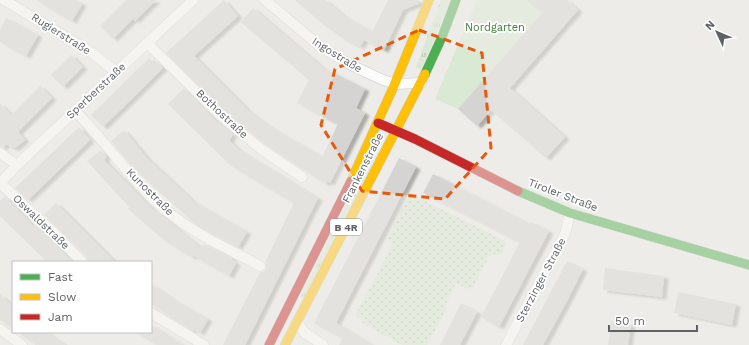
<svg xmlns="http://www.w3.org/2000/svg" width="749" height="345" font-family="'Work Sans',sans-serif">
  <defs>
    <pattern id="grass-tufts" width="24" height="20" patternUnits="userSpaceOnUse"><rect width="24" height="20" fill="#d9e9d4"/><path d="M3 7l-1-3M5 7V3M7 7l1-3M15 17l-1-3M17 17v-4M19 17l1-3" fill="none" stroke="#b3c0b0"/></pattern>
    <pattern id="garden-dots" width="8" height="8" patternUnits="userSpaceOnUse"><rect width="8" height="8" fill="#d9e9d4"/><path d="M2 2h.1M6 6h.1" fill="none" stroke="#b3c0b0" stroke-width="1.8" stroke-linecap="round"/></pattern>
    <filter id="shadow"><feDropShadow dx="4.5" dy="2.5" stdDeviation="1" flood-color="#0004"/></filter>
  </defs>
  <rect width="100%" height="100%" fill="#eeece8"/>
  <path fill="url(#grass-tufts)" d="M 441,0 L 451,0 L 421,69 L 416,67 Z
    M 372,154 L 376,156 L 304,297 L 300,298 Z"/>
  <path fill="#d9e9d4" d="M 477,0 L 527,0 L 542,13 L 458,109 L 435,99 Z"/>
  <path fill="url(#garden-dots)" d="M 413,195 L 505,241 L 506,244 L 503,252 L 498,256 L 493,254 L 489,257 L 472,289 L 466,288 L 456,283 L 447,302 L 446,310 L 427,345 L 402,345 L 362,323 L 363,320 L 355,316 L 392,245 L 387,240 L 405,204 L 409,198 Z"/>
  <path fill="#d6d4d2" filter="url(#shadow)" d="M 36,0 L 76,0 L 82,4 L 72,21 Z
    M 126,0 L 156,0 L 135,21 L 133,19 L 113,39 L 100,26 Z
    M 224,0 L 238,16 L 194,56 L 245,107 L 245,108 L 267,125 L 322,157 L 338,124 L 297,103 L 309,80 L 241,22 L 253,8 L 323,68 L 365,89 L 356,108 L 365,113 L 330,183 L 327,181 L 326,184 L 265,144 L 225,111 L 166,53 Z
    M 295,0 L 325,0 L 344,16 L 372,32 L 388,0 L 419,0 L 418,4 L 403,10 L 384,50 L 364,40 L 360,47 L 344,39 L 322,23 Z
    M 527,0 L 567,0 L 578,10 L 510,88 L 565,137 L 546,158 L 491,110 L 477,126 L 458,109 L 542,13 Z
    M 6,18 L 38,35 L 26,56 L 0,42 L 0,30 Z
    M 71,55 L 83,67 L 63,87 L 51,75 Z
    M 149,58 L 154,64 L 157,62 L 163,68 L 103,127 L 91,115 Z
    M 40,86 L 52,98 L 18,132 L 25,140 L 15,148 L 12,148 L 6,144 L 3,147 L 0,147 L 0,103 L 11,115 Z
    M 184,88 L 216,121 L 233,135 L 229,140 L 239,150 L 318,198 L 245,345 L 223,345 L 260,272 L 263,272 L 266,269 L 266,260 L 294,203 L 230,165 L 168,104 Z
    M 79,127 L 90,140 L 28,200 L 15,188 Z
    M 124,130 L 147,158 L 193,201 L 247,232 L 238,247 L 194,223 L 133,168 L 111,141 Z
    M 101,150 L 107,157 L 104,160 L 156,213 L 157,212 L 201,248 L 204,244 L 232,258 L 231,259 L 236,263 L 229,276 L 193,255 L 192,257 L 164,240 L 128,209 L 129,207 L 87,161 Z
    M 399,158 L 416,167 L 336,323 L 372,345 L 339,345 L 343,338 L 314,323 Z
    M 433,174 L 530,224 L 531,222 L 549,231 L 499,327 L 481,317 L 520,242 L 423,193 Z
    M 5,196 L 33,226 L 35,224 L 73,262 L 47,262 L 0,216 L 0,201 Z
    M 56,203 L 115,262 L 88,262 L 87,257 L 44,215 Z
    M 567,261 L 583,269 L 568,299 L 543,345 L 523,345 Z
    M 605,268 L 664,276 L 662,297 L 603,290 Z
    M 151,284 L 174,300 L 208,319 L 200,333 L 193,329 L 193,331 L 151,304 Z
    M 678,292 L 736,304 L 732,325 L 674,313 Z
    M 0,294 L 13,307 L 13,329 L 0,320 Z
    M 461,303 L 477,312 L 460,345 L 440,345 Z
    M 611,321 L 631,324 L 628,345 L 608,345 Z
    M 151,325 L 183,345 L 158,345 L 135,332 L 151,332 Z
    M 17,332 L 46,332 L 65,345 L 36,345 Z"/>
  <g fill="none" stroke-linecap="round" stroke-linejoin="round">
    <g stroke="#cac9c9" stroke-width="11">
      <path id="street" d="M 4,0 L 91,52 L 116,72
        M 265,0 L 322,48 L 351,65 L 383,80 L 396,84 L 421,83
        M 147,43 L 221,116 L 261,149 L 302,177
        M 75,111 C 103,139 126,172 154,200 C 184,229 223,246 260,266
        M 0,153 L 17,165
        M 0,183 L 17,165 L 193,0
        M 0,183 L 54,233 L 82,262
        M 151,313 L 204,345
        M 297,322 L 305,333 L 323,345
        M 0,329 L 22,345
        M 506,345 L 565,234 L 570,213"/>
    </g>
    <g stroke="#c9c9c9" stroke-width="10">
      <path id="fast" d="M 425,74 L 442,37 L 456,0
        M 518,191 L 570,213 L 749,265"/>
    </g>
    <g stroke="#c9c9c9" stroke-width="10">
      <path id="slow" d="M 351,181 L 393,88 L 429,0
        M 285,345 L 425,74"/>
    </g>
    <g stroke="#c9c9c9" stroke-width="10">
      <path id="jam" d="M 378,123 L 415,139 L 518,191
        M 269,345 L 351,181"/>
    </g>
    <use href="#street" stroke="#fcfcfc" stroke-width="10"/>
    <use href="#fast" stroke="#4caf50" stroke-width="9"/>
    <use href="#slow" stroke="#ffc107" stroke-width="9"/>
    <use href="#jam" stroke="#c62828" stroke-width="9"/>
  </g>
  <path d="M0 0H749V345H0ZM 419,30 L 482,53 L 491,148 L 445,199 L 362,191 L 321,125 L 335,69 Z" fill="#eeece8" fill-opacity=".55" fill-rule="evenodd"/>
  <path fill="none" stroke="#e8590c" stroke-width="3" stroke-dasharray="8 5" stroke-linejoin="round" d="M 419,30 L 482,53 L 491,148 L 445,199 L 362,191 L 321,125 L 335,69 Z"/>
  <g text-anchor="middle" dominant-baseline="central" stroke-width="3.5" stroke-linejoin="round" paint-order="stroke">
    <rect fill="#fff" stroke="#8e9194" stroke-width="1" x="330" y="219" width="32" height="16" rx="3"/>
    <g font-size="10" font-weight="bold" fill="#5e6266">
      <text x="346" y="227">B 4R</text>
    </g>
    <g font-size="11" fill="#3d8338" stroke="#fff">
      <text x="495" y="27">Nordgarten</text>
    </g>
    <g font-size="11" fill="#5e6266" stroke="#fff">
      <text transform="translate(61 34) rotate(32)">Rugierstraße</text>
      <text transform="translate(337 55) rotate(32)">Ingostraße</text>
      <text transform="translate(96 91) rotate(-43)">Sperberstraße</text>
      <text transform="translate(222 114) rotate(43)">Bothostraße</text>
      <text transform="translate(363 168) rotate(-63)">Frankenstraße</text>
      <text transform="translate(150 192) rotate(45)">Kunostraße</text>
      <text transform="translate(563 195) rotate(21)">Tiroler Straße</text>
      <text transform="translate(41 222) rotate(44)">Oswaldstraße</text>
      <text transform="translate(541 280) rotate(-62)">Sterzinger Straße</text>
    </g>
  </g>
  <rect x="12" y="261" width="140" height="72" fill="#ffffff" stroke="#bfc0c2"/>
  <rect x="20" y="274" width="20" height="6" fill="#4caf50" stroke="#bfc0c2"/>
  <text x="48" y="281" font-size="12" fill="#5e6266">Fast</text>
  <rect x="20" y="294" width="20" height="6" fill="#ffc107" stroke="#bfc0c2"/>
  <text x="48" y="301" font-size="12" fill="#5e6266">Slow</text>
  <rect x="20" y="314" width="20" height="6" fill="#c62828" stroke="#bfc0c2"/>
  <text x="48" y="321" font-size="12" fill="#5e6266">Jam</text>
  <g transform="translate(717 32) rotate(314)" stroke="#ffffff" stroke-width="3" paint-order="stroke">
  <path d="M0-3L7 15L0 10L-7 15Z" fill="#5e6266"/>
  <text y="-6" font-size="11" font-weight="bold" text-anchor="middle" fill="#5e6266">N</text>
  </g>
  <path d="M609 325v6h88v-6" fill="none" stroke="#5e6266" stroke-width="2"/>
  <text x="615" y="325" font-size="12" fill="#5e6266" stroke="#ffffff" stroke-width="3" paint-order="stroke">50 m</text>
</svg>
